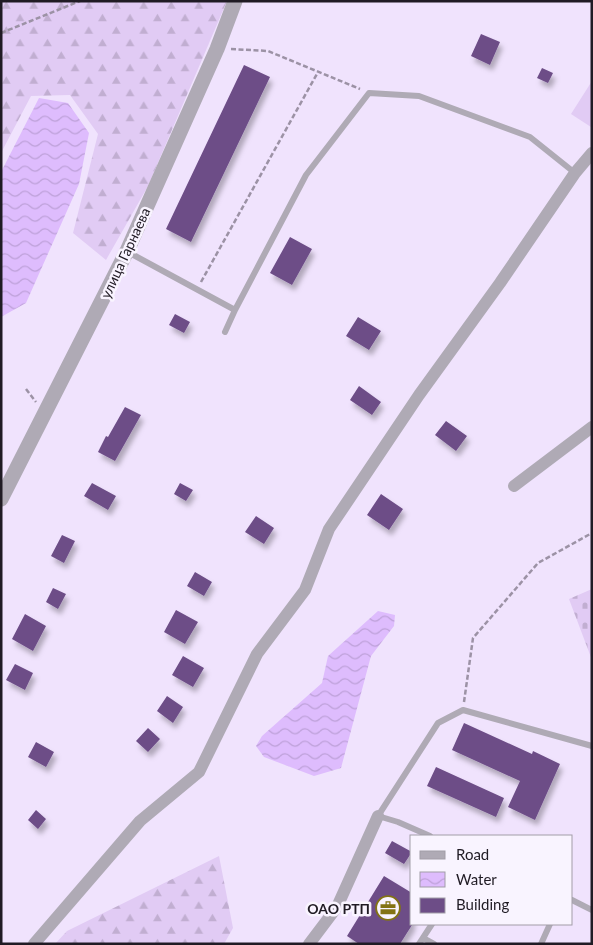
<svg xmlns="http://www.w3.org/2000/svg" width="593" height="945" font-family="Lato,sans-serif">
  <defs>
    <pattern id="forest-firs" width="22" height="20" patternUnits="userSpaceOnUse" patternTransform="scale(1.25)"><rect width="22" height="20" fill="#e1cbf4"/><path d="M5 1l3.5 6h-7zM16 11l3.5 6h-7z" fill="#c1aed1"/></pattern>
    <pattern id="cemetery-stones" width="16" height="16" patternUnits="userSpaceOnUse" patternTransform="scale(1.25)"><rect width="16" height="16" fill="#e1cbf4"/><path d="M2 7V4a2 2 0 0 1 4 0v3zM10 15v-3a2 2 0 0 1 4 0v3z" fill="#c1aed1"/></pattern>
    <pattern id="water-waves" width="16" height="10" patternUnits="userSpaceOnUse" patternTransform="scale(1.25)"><rect width="16" height="10" fill="#debcfd"/><path d="M0 5q4-4 8 0t8 0" fill="none" stroke="#bea1d9"/></pattern>
    <filter id="shadow"><feDropShadow dx="3" dy="5.5" stdDeviation="2.5" flood-color="#0004"/></filter>
  </defs>
  <rect width="100%" height="100%" fill="#f0e3fd"/>
  <path fill="url(#forest-firs)" d="M 1,1 L 227,1 L 148,186 L 106,260 L 73,233 L 98,134 L 70,95 L 31,96 L 1,153 Z
    M 219,856 L 233,928 L 224,944 L 55,944 L 67,931 Z"/>
  <path fill="url(#cemetery-stones)" d="M 592,589 L 592,660 L 569,599 Z"/>
  <path fill="#e1cbf4" d="M 592,81 L 592,125 L 591,127 L 571,114 Z"/>
  <path fill="url(#water-waves)" d="M 39,98 L 68,103 L 89,133 L 79,184 L 26,303 L 1,317 L 1,172 Z
    M 378,611 L 395,615 L 394,626 L 371,656 L 341,768 L 314,776 L 264,757 L 256,746 L 262,736 L 322,683 L 328,656 Z"/>
  <path fill="#6d4d87" filter="url(#shadow)" d="M 481,34 L 500,42 L 490,65 L 471,56 Z
    M 244,65 L 270,77 L 191,242 L 166,229 Z
    M 542,68 L 553,73 L 548,83 L 537,78 Z
    M 290,237 L 312,249 L 292,285 L 270,273 Z
    M 175,314 L 190,322 L 184,333 L 169,325 Z
    M 358,317 L 381,331 L 369,350 L 346,336 Z
    M 359,386 L 381,402 L 372,415 L 350,400 Z
    M 125,407 L 141,415 L 115,461 L 98,452 L 106,436 L 108,437 Z
    M 446,421 L 467,436 L 456,451 L 435,435 Z
    M 92,483 L 116,496 L 108,510 L 84,496 Z
    M 180,483 L 193,490 L 186,501 L 174,494 Z
    M 381,494 L 403,509 L 389,530 L 367,515 Z
    M 256,516 L 274,528 L 264,544 L 245,532 Z
    M 62,535 L 75,541 L 64,563 L 51,556 Z
    M 195,572 L 212,582 L 204,596 L 187,586 Z
    M 53,588 L 66,594 L 58,609 L 46,602 Z
    M 176,610 L 198,622 L 185,644 L 164,632 Z
    M 25,614 L 46,626 L 33,651 L 12,639 Z
    M 183,656 L 204,668 L 193,687 L 172,675 Z
    M 15,664 L 33,673 L 25,690 L 6,680 Z
    M 167,696 L 183,707 L 173,723 L 157,711 Z
    M 464,723 L 532,754 L 533,751 L 560,764 L 535,820 L 508,807 L 520,781 L 452,750 Z
    M 148,728 L 160,739 L 148,752 L 136,741 Z
    M 36,742 L 54,752 L 46,767 L 28,757 Z
    M 436,767 L 504,798 L 496,817 L 427,786 Z
    M 36,810 L 46,819 L 38,829 L 28,820 Z
    M 392,841 L 412,852 L 404,864 L 385,853 Z
    M 384,876 L 412,893 L 412,925 L 400,944 L 359,944 L 347,936 Z"/>
  <g fill="none" stroke-linecap="round" stroke-linejoin="round">
    <path stroke="#9c92a5" stroke-width="2.5" stroke-dasharray="5 2.5" stroke-linecap="butt" d="M 1,33 L 80,1
      M 231,49 L 268,51 L 360,89
      M 201,282 L 318,72
      M 26,389 L 36,402
      M 464,702 L 473,638 L 538,563 L 592,533"/>
    <path stroke="#afaab5" stroke-width="6" d="M 128,252 L 235,310 L 306,175 L 369,93 L 419,96 L 530,137 L 575,173
      M 225,332 L 235,310
      M 430,836 L 398,822 L 378,816 L 438,723 L 463,710 L 592,746
      M 572,900 L 592,910
      M 423,938 L 434,944
      M 419,944 L 432,924
      M 541,944 L 550,924"/>
    <path stroke="#afaab5" stroke-width="12" d="M 514,486 L 592,427
      M 34,944 L 140,821 L 199,772 L 257,654 L 305,590 L 329,529 L 419,395 L 500,283 L 575,173 L 592,153
      M 309,944 L 337,907 L 378,816"/>
    <path stroke="#afaab5" stroke-width="15" d="M 1,499 L 127,251 L 217,49 L 235,1"/>
  </g>
  <defs>
    <g id="office-ring" transform="scale(1.25)"><circle r="9.5" fill="#f9f4ff" stroke="#837314" stroke-width="1.5"/><path d="M-6-3h4V-5.5h4V-3h4V5H-6ZM-1-4.5V-3h2v-1.5ZM-6 0V1H6V0Z" fill="#837314"/></g>
  </defs>
  <g fill-rule="evenodd">
    <use href="#office-ring" x="388" y="908"/>
  </g>
  <g text-anchor="middle" dominant-baseline="central" stroke-width="5" stroke-linejoin="round" paint-order="stroke">
    <g font-size="14" fill="#201b24" stroke="#f9f4ff">
      <text transform="translate(125 253) rotate(-65)">улица Гарнаева</text>
    </g>
    <g font-size="14" font-weight="bold" fill="#201b24" stroke="#f9f4ff" text-anchor="end">
      <text x="370" y="908">ОАО РТП</text>
    </g>
  </g>
  <rect width="593" height="945" fill="none" stroke="#201b24" stroke-width="5"/>
  <rect x="410" y="835" width="162" height="90" fill="#f9f4ff" stroke="#a29da7"/>
  <rect x="420" y="851" width="25" height="8" fill="#afaab5" stroke="#a29da7"/>
  <text x="456" y="860" font-size="15" fill="#201b24">Road</text>
  <rect x="420" y="872" width="25" height="15" fill="url(#water-waves)" stroke="#a29da7"/>
  <text x="456" y="885" font-size="15" fill="#201b24">Water</text>
  <rect x="420" y="898" width="25" height="15" fill="#6d4d87" stroke="#a29da7"/>
  <text x="456" y="910" font-size="15" fill="#201b24">Building</text>
</svg>
